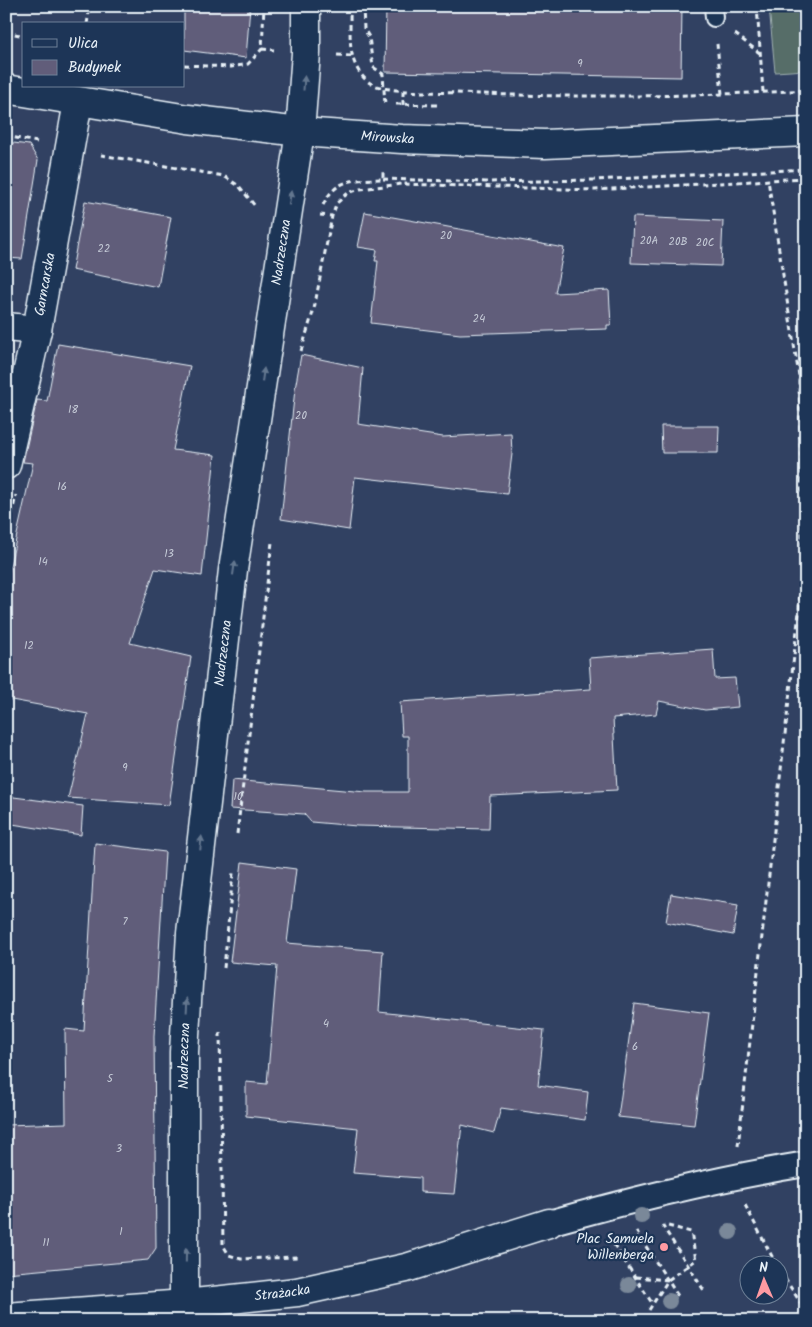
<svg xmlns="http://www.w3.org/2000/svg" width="812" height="1327" font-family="Kalam,sans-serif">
  <rect width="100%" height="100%" fill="#314162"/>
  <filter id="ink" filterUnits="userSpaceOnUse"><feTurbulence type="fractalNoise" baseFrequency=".02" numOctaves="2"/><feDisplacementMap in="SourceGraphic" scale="10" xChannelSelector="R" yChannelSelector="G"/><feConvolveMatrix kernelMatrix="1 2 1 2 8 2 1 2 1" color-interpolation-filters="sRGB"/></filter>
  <g filter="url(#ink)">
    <path fill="#566d68" stroke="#9fafb0" d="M 769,6 L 806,6 L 806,70 L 775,72 Z"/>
    <path fill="#615d7a" stroke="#e8f1f8" d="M 184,6 L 250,6 L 246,58 L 184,50 Z
      M 386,6 L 682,6 L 681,77 L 385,72 Z
      M 6,142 L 29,145 L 38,160 L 22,259 L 6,258 Z
      M 85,201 L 171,217 L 158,287 L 72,270 Z
      M 365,212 L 564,248 L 555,293 L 609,290 L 611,325 L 607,325 L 607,329 L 460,334 L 371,323 L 378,261 L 375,261 L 377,250 L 358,247 Z
      M 633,217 L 723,221 L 721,266 L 631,263 Z
      M 58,344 L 190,366 L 173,450 L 215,455 L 202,576 L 155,569 L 130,643 L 191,657 L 169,805 L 68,798 L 88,714 L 6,699 L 6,584 L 33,463 L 23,462 L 37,400 L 47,401 Z
      M 301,355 L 363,368 L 358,424 L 443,437 L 511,433 L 512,454 L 507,494 L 355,477 L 349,530 L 281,519 L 295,389 Z
      M 661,426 L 719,426 L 718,453 L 662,453 Z
      M 713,649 L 715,679 L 735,678 L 738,707 L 705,710 L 659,701 L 656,714 L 613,718 L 617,790 L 490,796 L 489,829 L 357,826 L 311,822 L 304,814 L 230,809 L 232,780 L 366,792 L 408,792 L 408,736 L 402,736 L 400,702 L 591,689 L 589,658 Z
      M 6,796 L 83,806 L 81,835 L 6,823 Z
      M 95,843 L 165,852 L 154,1036 L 156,1248 L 148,1260 L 6,1273 L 6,1125 L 66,1123 L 65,1029 L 84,1031 Z
      M 242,862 L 296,869 L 287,943 L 383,951 L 379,1012 L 544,1030 L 538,1085 L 588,1092 L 585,1120 L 501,1108 L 494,1133 L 462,1125 L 454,1194 L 420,1192 L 420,1178 L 353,1173 L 358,1128 L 246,1116 L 246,1082 L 267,1084 L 277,966 L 230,962 Z
      M 671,894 L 738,905 L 733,935 L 666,922 Z
      M 634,1003 L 709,1013 L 694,1125 L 618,1117 Z"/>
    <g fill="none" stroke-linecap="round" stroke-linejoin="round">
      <g stroke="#e8f1f8" stroke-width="20">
        <path id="service" d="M 713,6 L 714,18"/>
      </g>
      <g stroke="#e8f1f8" stroke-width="28">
        <path id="pedestrian" d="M 549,1223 C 634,1199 719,1178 806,1164"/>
      </g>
      <g stroke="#e8f1f8" stroke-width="31">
        <g id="minor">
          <path d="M 6,327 L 37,330"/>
          <path id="s1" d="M 6,465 L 37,330 L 78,102"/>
          <path id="s2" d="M 185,1304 L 297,1292 L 406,1268 L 549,1223"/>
        </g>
      </g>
      <g stroke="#e8f1f8" stroke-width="31">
        <g id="tertiary">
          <path id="s3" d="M 6,89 L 188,119 L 300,132 L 402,139 L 545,144 L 806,132"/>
          <path d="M 6,1317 L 185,1304"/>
          <path id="s4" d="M 184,1321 L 184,1052 L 191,933 L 233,570 L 300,132 L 306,53 L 306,6"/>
        </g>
      </g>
      <path stroke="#e8f1f8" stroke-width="3" stroke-dasharray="5 4" stroke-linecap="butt" d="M 350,6 C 351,33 345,65 370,83 C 386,93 436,92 457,93 C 573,98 690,97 806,90
        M 363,6 L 364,29 L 369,37 L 373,67 L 383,74 L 385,105
        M 757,6 L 763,92
        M 87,24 L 90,6
        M 6,32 L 24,36
        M 735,34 L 761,54
        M 717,44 L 722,94
        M 262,49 L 274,50
        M 337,55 L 351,56
        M 184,65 L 231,67 L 248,64 L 262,49 L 264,6
        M 396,104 L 437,105
        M 403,105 L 403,91
        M 6,136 L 37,142
        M 101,155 L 224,176 L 239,186 L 255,206
        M 383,179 L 489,182 L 595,180 L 806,169
        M 323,205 C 337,177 355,180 383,179 L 383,169
        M 320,215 L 332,216
        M 301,351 L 314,309 L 332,216 L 337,203 L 348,193 L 360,189 L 401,184 L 595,190 L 806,178
        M 6,541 L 16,495
        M 237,834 L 272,542
        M 224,968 L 233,873
        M 220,1032 L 223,1245 L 229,1255 L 241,1259 L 297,1257
        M 738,1146 L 799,612 L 802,537 L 799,376 L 768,180
        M 745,1205 L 776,1264
        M 662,1225 L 705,1292
        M 636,1231 L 678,1296
        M 609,1237 L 652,1303
        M 780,1271 L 806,1311
        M 636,1277 L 668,1280
        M 649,1310 L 668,1280 L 696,1260 L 691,1232 L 664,1225"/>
      <use href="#service" stroke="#1d3557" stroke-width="16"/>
      <use href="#pedestrian" stroke="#1d3557" stroke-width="24"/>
      <use href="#minor" stroke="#1d3557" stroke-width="28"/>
      <use href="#tertiary" stroke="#1d3557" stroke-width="28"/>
    </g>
    <g fill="#7a8899">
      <circle cx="641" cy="1216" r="8"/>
      <circle cx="730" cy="1232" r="8"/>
      <circle cx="629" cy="1285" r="8"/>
      <circle cx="669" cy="1301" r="8"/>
    </g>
    <defs><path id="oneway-solid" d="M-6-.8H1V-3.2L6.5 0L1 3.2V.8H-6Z" transform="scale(1.25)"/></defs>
    <g fill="#64778f">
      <use href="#oneway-solid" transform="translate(304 83) rotate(-86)"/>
      <use href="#oneway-solid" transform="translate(290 198) rotate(-81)"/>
      <use href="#oneway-solid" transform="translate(263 375) rotate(-82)"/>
      <use href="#oneway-solid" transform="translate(234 568) rotate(-82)"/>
      <use href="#oneway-solid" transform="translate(201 843) rotate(-84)"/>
      <use href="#oneway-solid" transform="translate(187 1005) rotate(-87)"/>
      <use href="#oneway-solid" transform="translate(186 1255) rotate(-89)"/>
    </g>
  </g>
  <circle fill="#ff9aa2" stroke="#1d3557" stroke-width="2" cx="664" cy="1247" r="5"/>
  <g text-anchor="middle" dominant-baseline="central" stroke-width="4.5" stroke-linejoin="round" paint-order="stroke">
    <g font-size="11" fill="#c6ccd8">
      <text x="580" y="64">9</text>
      <text x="446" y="236">20</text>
      <text x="649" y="241">20A</text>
      <text x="678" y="242">20B</text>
      <text x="705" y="243">20C</text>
      <text x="104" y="249">22</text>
      <text x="479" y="319">24</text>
      <text x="73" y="410">18</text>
      <text x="301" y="416">20</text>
      <text x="62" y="487">16</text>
      <text x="169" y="554">13</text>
      <text x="43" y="562">14</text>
      <text x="29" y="646">12</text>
      <text x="125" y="768">9</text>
      <text x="238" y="797">10</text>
      <text x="125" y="922">7</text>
      <text x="326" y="1024">4</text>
      <text x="635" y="1047">6</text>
      <text x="110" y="1079">5</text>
      <text x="119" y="1149">3</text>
      <text x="121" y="1232">1</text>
      <text x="46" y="1243">11</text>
    </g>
    <g font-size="14" fill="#e8f1f8" stroke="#1d3557">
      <text stroke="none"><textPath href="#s3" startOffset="385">Mirowska</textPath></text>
      <text stroke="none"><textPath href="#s4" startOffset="1075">Nadrzeczna</textPath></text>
      <text stroke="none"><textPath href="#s1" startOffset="185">Garncarska</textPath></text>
      <text stroke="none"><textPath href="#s4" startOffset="670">Nadrzeczna</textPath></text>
      <text stroke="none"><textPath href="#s4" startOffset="265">Nadrzeczna</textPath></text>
      <text stroke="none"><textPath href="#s2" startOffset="98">Strażacka</textPath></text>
    </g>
    <g font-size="14" fill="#e8f1f8" stroke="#1d3557" text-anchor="end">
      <text x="654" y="1239">Plac Samuela<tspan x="654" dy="16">Willenberga</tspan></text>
    </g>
  </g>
  <rect width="812" height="1327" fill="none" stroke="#1d3557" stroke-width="25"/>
  <rect x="12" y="12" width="787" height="1302" fill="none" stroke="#e8f1f8" stroke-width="2" filter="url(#ink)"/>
  <rect x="22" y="22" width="162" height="65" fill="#1d3557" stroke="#6e8097"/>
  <rect x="32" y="39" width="25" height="8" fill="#1d3557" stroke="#6e8097"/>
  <text x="68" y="48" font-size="15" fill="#e8f1f8">Ulica</text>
  <rect x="32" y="60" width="25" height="15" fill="#615d7a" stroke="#6e8097"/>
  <text x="68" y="72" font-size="15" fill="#e8f1f8">Budynek</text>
  <g transform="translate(764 1280) rotate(358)"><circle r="24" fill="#1d3557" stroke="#6e8097"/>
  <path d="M0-4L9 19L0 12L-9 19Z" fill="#ff9aa2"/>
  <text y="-8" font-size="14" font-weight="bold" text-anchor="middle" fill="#e8f1f8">N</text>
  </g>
</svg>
